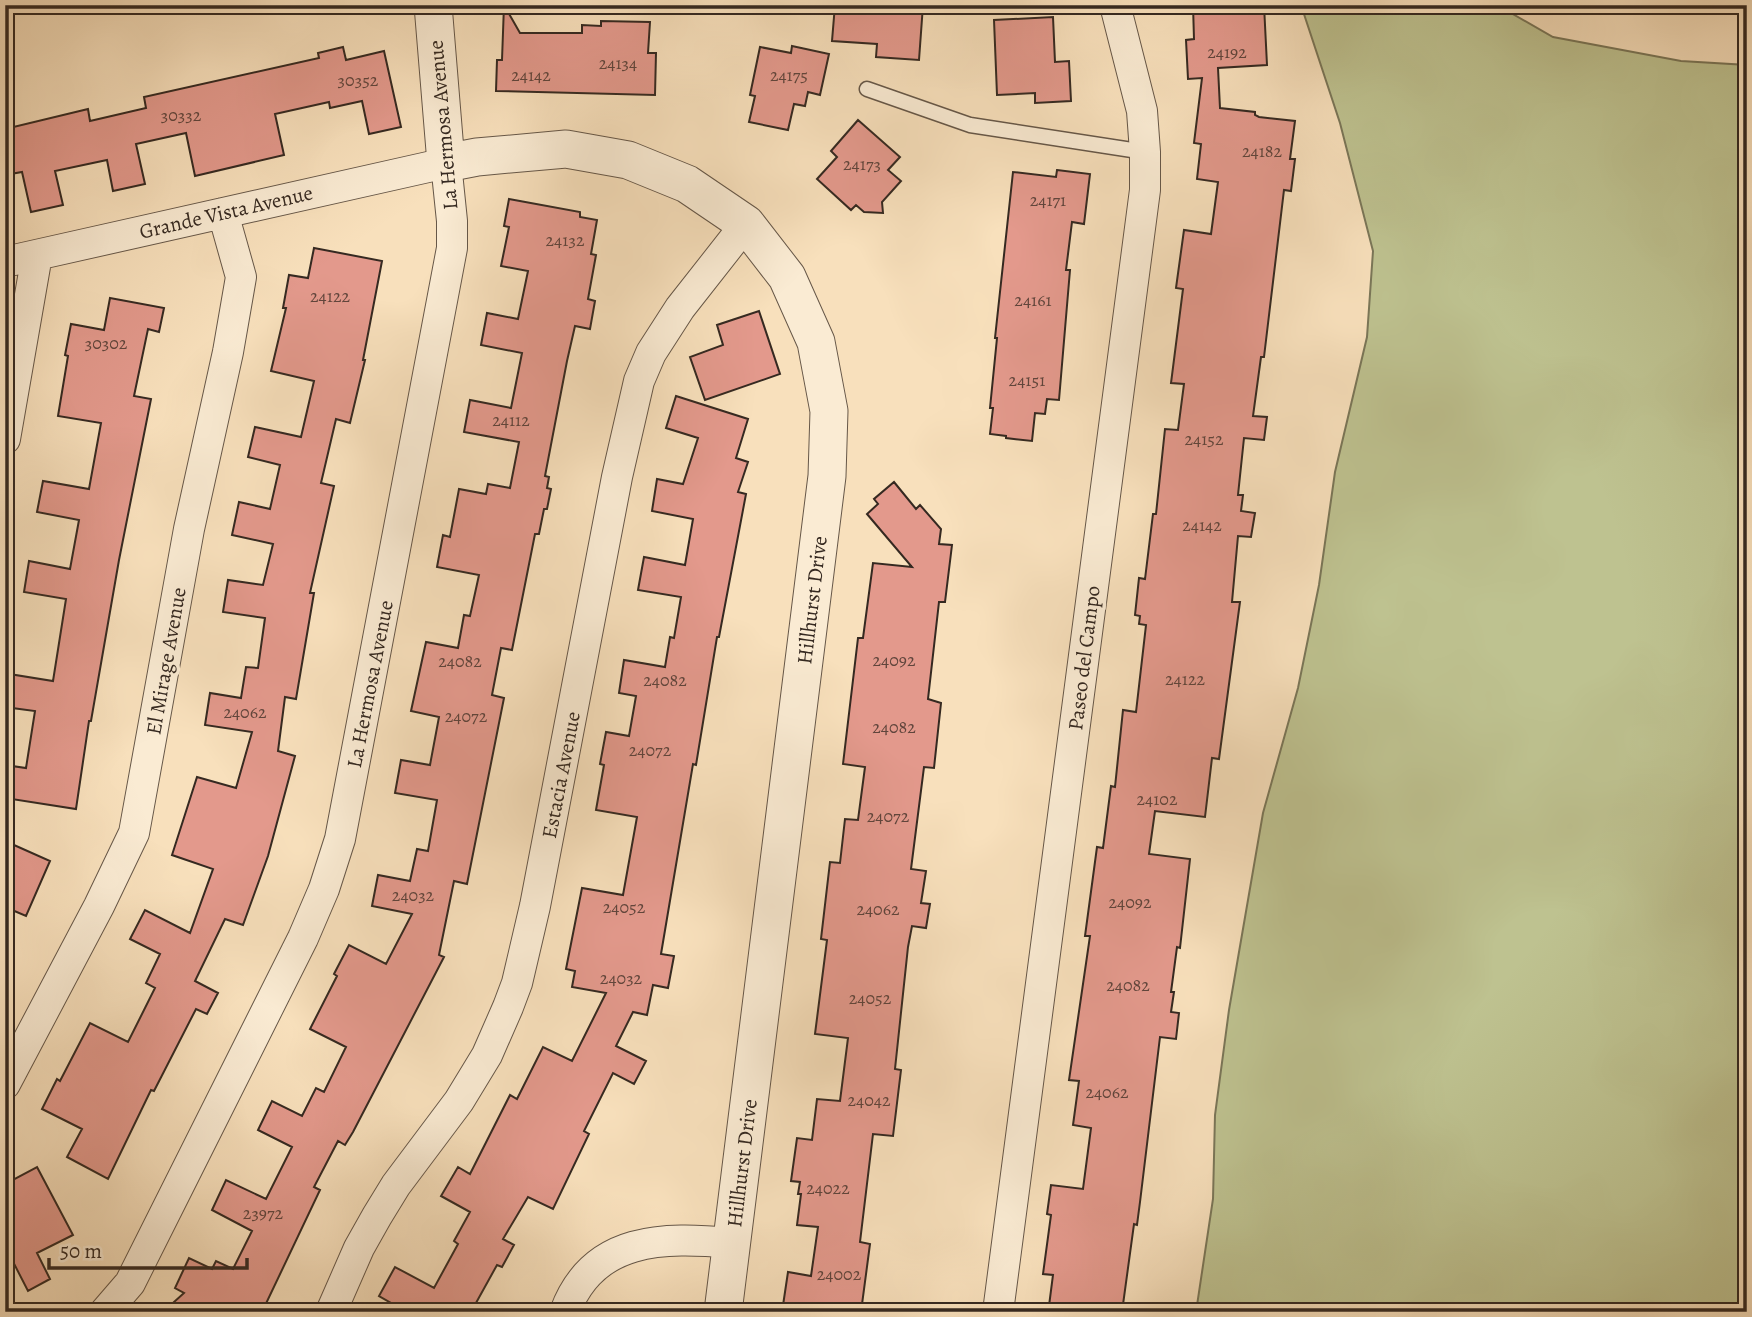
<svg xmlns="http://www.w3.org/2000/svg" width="1752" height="1317" font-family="Alegreya,serif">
  <rect width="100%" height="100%" fill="#f8e0bc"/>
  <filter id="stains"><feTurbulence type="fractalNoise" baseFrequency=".00286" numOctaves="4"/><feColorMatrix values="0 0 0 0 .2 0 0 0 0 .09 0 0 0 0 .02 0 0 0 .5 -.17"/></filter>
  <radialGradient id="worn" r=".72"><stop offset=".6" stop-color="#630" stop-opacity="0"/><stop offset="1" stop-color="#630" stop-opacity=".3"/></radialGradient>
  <path fill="#bec290" stroke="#7a7658" stroke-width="2" d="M 1301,5 L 1497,5 L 1553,37 L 1681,61 L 1747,65 L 1747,1298 L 1745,1312 L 1196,1312 L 1213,1199 L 1215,1115 L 1229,1010 L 1263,813 L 1298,688 L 1319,585 L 1335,472 L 1367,337 L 1373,251 L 1340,123 Z"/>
  <path fill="#e3998c" stroke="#352921" stroke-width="2" d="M 504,5 L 520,33 L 582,33 L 582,25 L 601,26 L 601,21 L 650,22 L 648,53 L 656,53 L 655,95 L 496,91 L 497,60 L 502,60 Z
    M 835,5 L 923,5 L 919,60 L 876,57 L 877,44 L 832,41 Z
    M 1193,5 L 1264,5 L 1267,65 L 1218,68 L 1220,108 L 1255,112 L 1255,115 L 1259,117 L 1295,121 L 1290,159 L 1295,159 L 1291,191 L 1284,190 L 1264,357 L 1261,357 L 1253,416 L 1267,417 L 1264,440 L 1244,438 L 1238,495 L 1243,495 L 1241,511 L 1255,513 L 1251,537 L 1238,536 L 1232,602 L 1240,602 L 1219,759 L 1212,758 L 1205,817 L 1155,811 L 1149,854 L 1190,859 L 1180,948 L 1177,947 L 1171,992 L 1174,992 L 1171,1012 L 1179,1013 L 1176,1039 L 1160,1037 L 1140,1202 L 1137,1225 L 1134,1224 L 1122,1312 L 1093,1312 L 1049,1306 L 1053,1275 L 1043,1274 L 1051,1215 L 1047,1214 L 1051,1185 L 1083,1189 L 1091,1128 L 1073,1125 L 1079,1081 L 1069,1080 L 1090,936 L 1085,936 L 1097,847 L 1103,848 L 1111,786 L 1115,787 L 1123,710 L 1136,712 L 1146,625 L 1139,624 L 1140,616 L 1135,615 L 1139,578 L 1145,579 L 1153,514 L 1156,514 L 1165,429 L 1178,430 L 1184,384 L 1171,383 L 1183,289 L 1176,288 L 1184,230 L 1211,234 L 1218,182 L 1197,179 L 1201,144 L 1194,143 L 1202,78 L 1188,79 L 1186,40 L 1194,39 Z
    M 1053,17 L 1055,62 L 1069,61 L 1071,101 L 1035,103 L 1035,93 L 997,95 L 994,20 Z
    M 792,46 L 829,54 L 820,95 L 808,92 L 805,106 L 794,104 L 788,130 L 749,122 L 755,96 L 750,95 L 760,47 L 791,53 Z
    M 343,47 L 346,60 L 384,51 L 401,127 L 369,134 L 362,101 L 330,108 L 329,102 L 275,114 L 284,155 L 195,176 L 186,133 L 136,144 L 145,184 L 113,191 L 107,160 L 55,171 L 63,205 L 31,212 L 22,172 L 5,175 L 5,129 L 88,109 L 90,121 L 146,108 L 144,97 L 319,58 L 318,53 Z
    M 858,120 L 900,157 L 888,170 L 901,181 L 882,202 L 883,213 L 864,212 L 856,205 L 851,210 L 817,179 L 837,157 L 831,151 Z
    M 1057,170 L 1090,174 L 1084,224 L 1072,222 L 1066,270 L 1070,270 L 1059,400 L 1047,399 L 1045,414 L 1035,413 L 1032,441 L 1006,438 L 1006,436 L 990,434 L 993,408 L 990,408 L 997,338 L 995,338 L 1013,172 L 1056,177 Z
    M 509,199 L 580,212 L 580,217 L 597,220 L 591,254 L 596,255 L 588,299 L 595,301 L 590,329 L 575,326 L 567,361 L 545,476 L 549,477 L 547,488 L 551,489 L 547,509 L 544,509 L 539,534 L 535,534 L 512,650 L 501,648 L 492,695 L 504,698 L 467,884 L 454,881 L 439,955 L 444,957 L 353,1132 L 345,1145 L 338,1141 L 314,1187 L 320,1190 L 262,1312 L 163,1312 L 184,1293 L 175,1288 L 189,1258 L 212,1269 L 216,1261 L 233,1269 L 252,1231 L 212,1210 L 226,1180 L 266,1199 L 292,1147 L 258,1130 L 272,1101 L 302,1116 L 316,1088 L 324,1092 L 346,1047 L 310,1029 L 337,976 L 334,974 L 349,945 L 386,964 L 412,914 L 372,906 L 378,875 L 410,881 L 417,849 L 428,851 L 437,800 L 395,793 L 401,760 L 430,765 L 439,717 L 411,711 L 426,642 L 458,648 L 464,615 L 470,616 L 479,575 L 437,567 L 443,535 L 450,537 L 459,489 L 486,494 L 488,484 L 510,488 L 519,442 L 464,432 L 470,400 L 511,408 L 522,353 L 481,345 L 487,313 L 518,319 L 528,271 L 501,266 L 509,227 L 504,226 Z
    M 314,248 L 382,261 L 363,360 L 365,360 L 350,423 L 336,419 L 321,483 L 334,486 L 310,593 L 314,593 L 296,699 L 285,697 L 278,751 L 295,756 L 268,856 L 243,925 L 225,919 L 195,981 L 218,993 L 207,1014 L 196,1009 L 154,1091 L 151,1090 L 108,1179 L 67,1157 L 82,1129 L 42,1109 L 57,1079 L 60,1081 L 90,1023 L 128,1042 L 155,988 L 146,983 L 160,954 L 130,939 L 145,910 L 190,933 L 213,869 L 172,855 L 197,777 L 236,788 L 252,732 L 205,725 L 210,693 L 241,698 L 246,667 L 258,668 L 265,618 L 223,612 L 228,580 L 263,585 L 273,544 L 232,535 L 239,502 L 270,509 L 280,465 L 248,457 L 255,427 L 301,437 L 314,381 L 271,371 L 286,308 L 283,308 L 289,275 L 308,278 Z
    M 110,298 L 164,308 L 159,332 L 148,329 L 134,396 L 151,399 L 119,560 L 91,721 L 89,721 L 76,809 L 5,798 L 5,765 L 26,768 L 35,711 L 5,707 L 5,695 L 9,674 L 53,681 L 66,599 L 24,592 L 29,561 L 70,569 L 79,520 L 37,512 L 43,481 L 89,489 L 101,423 L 58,416 L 68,356 L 65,355 L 71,324 L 104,330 Z
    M 759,311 L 780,374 L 705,400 L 690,357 L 723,345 L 717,325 Z
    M 676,396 L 748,419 L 736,458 L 748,462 L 738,492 L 746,494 L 719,637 L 717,637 L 696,765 L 693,764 L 661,954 L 674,956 L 668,988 L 653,985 L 647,1015 L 633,1012 L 616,1046 L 646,1061 L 634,1084 L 613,1073 L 584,1131 L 589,1134 L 553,1209 L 528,1197 L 503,1239 L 514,1245 L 502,1267 L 497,1265 L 471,1312 L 407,1312 L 379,1296 L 395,1267 L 434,1288 L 458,1244 L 454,1241 L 470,1212 L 441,1196 L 458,1167 L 470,1174 L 510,1095 L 517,1099 L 543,1047 L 572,1061 L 606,993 L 572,987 L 575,971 L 566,969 L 582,888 L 623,895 L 637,817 L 596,810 L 604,765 L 600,764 L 606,732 L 629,736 L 636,696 L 619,693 L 624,660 L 665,667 L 670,637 L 674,638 L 681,597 L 638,590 L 644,557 L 685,565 L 693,519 L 652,511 L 657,479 L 683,484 L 698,438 L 666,428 Z
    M 894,482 L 916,509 L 920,505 L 941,529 L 939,544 L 952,545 L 945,602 L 939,602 L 928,699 L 941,703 L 934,768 L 924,767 L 911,869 L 926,871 L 921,903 L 930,904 L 926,928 L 912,926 L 908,947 L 895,1069 L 901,1070 L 893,1136 L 873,1134 L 860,1242 L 870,1244 L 861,1312 L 782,1312 L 788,1272 L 811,1276 L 818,1227 L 797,1225 L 801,1194 L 798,1194 L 800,1182 L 791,1181 L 797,1138 L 812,1140 L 817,1099 L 840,1101 L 848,1038 L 815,1034 L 827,940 L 821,939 L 830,862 L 840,863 L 845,819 L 858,820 L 865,767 L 843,764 L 858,638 L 863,638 L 873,563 L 912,567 L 867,514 L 878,504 L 874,499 Z
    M 5,841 L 50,861 L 26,916 L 5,907 Z
    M 37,1167 L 73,1235 L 37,1253 L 50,1279 L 28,1291 L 5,1246 L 5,1184 Z"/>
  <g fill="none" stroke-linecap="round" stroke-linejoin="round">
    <g stroke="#665748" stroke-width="17">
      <path id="service" d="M 867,89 L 970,125 L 1145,152"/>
    </g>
    <g stroke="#665748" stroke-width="32">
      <path id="minor" d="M 5,262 L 446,163 L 452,221 L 452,248 L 340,839 L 324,889 L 303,938 L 130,1283 L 105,1312
        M 5,439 L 37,255
        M 5,1084 L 99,906 L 134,833 L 189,529 L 228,352 L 241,277 L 223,213
        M 331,1312 L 359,1248 L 377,1216 L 396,1185 L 459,1101 L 487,1055 L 508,1007 L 517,983 L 535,906 L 617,477 L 639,381 L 651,353 L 680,308 L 746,224
        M 565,1312 C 593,1236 664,1237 732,1243
        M 998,1312 L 1145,190 L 1145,152 L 1142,111 L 1115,5"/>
    </g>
    <g stroke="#665748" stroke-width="39">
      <path id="tertiary" d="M 433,5 L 446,163 L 477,157 L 566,149 L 628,160 L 687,184 L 746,224 L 787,277 L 816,342 L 829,411 L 827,476 L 723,1312"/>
    </g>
    <use href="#service" stroke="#faebd3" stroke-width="14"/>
    <use href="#minor" stroke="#faebd3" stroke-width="30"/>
    <use href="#tertiary" stroke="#faebd3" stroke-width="37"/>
  </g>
  <g text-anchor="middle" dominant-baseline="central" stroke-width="7" stroke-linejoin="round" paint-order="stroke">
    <g font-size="18" fill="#60453c">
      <text x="1227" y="52">24192</text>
      <text x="618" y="63">24134</text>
      <text x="531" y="75">24142</text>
      <text x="789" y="75">24175</text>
      <text x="358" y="80">30352</text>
      <text x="181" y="115">30332</text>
      <text x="1262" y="151">24182</text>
      <text x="862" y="164">24173</text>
      <text x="1048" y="200">24171</text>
      <text x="565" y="240">24132</text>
      <text x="330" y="296">24122</text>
      <text x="1033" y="300">24161</text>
      <text x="106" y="343">30302</text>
      <text x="1027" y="380">24151</text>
      <text x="511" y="420">24112</text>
      <text x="1204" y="439">24152</text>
      <text x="1202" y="525">24142</text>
      <text x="894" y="660">24092</text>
      <text x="460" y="661">24082</text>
      <text x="1185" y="679">24122</text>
      <text x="665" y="680">24082</text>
      <text x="245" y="712">24062</text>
      <text x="466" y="716">24072</text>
      <text x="894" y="727">24082</text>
      <text x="650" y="750">24072</text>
      <text x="1157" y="799">24102</text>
      <text x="888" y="816">24072</text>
      <text x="413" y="895">24032</text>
      <text x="1130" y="902">24092</text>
      <text x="624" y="907">24052</text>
      <text x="878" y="909">24062</text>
      <text x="621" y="978">24032</text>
      <text x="1128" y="985">24082</text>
      <text x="870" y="998">24052</text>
      <text x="1107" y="1092">24062</text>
      <text x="869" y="1100">24042</text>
      <text x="828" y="1188">24022</text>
      <text x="263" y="1213">23972</text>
      <text x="839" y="1274">24002</text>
    </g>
    <g font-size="21" fill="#352921" stroke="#faebd3">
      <text transform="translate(443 125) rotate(-95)">La Hermosa Avenue</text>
      <text transform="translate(226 212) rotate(-13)">Grande Vista Avenue</text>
      <text transform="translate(812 600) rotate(-83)">Hillhurst Drive</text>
      <text transform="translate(1084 658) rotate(-83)">Paseo del Campo</text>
      <text transform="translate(166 661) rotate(-80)">El Mirage Avenue</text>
      <text transform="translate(370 684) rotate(-79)">La Hermosa Avenue</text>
      <text transform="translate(561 775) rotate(-79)">Estacia Avenue</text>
      <text transform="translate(742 1163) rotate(-83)">Hillhurst Drive</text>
    </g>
  </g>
  <rect width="1752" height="1317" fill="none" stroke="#f8e0bc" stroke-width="28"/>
  <rect x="7" y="7" width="1738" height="1303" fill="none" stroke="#352921" stroke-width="3.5"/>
  <rect x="14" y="14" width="1724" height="1289" fill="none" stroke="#352921" stroke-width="2"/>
  <path d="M49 1258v10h198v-10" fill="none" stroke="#352921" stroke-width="3.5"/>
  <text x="60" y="1258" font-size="21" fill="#352921" stroke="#faebd3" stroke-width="5" paint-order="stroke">50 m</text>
  <rect width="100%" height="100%" filter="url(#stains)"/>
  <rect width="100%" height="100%" fill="url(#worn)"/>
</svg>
